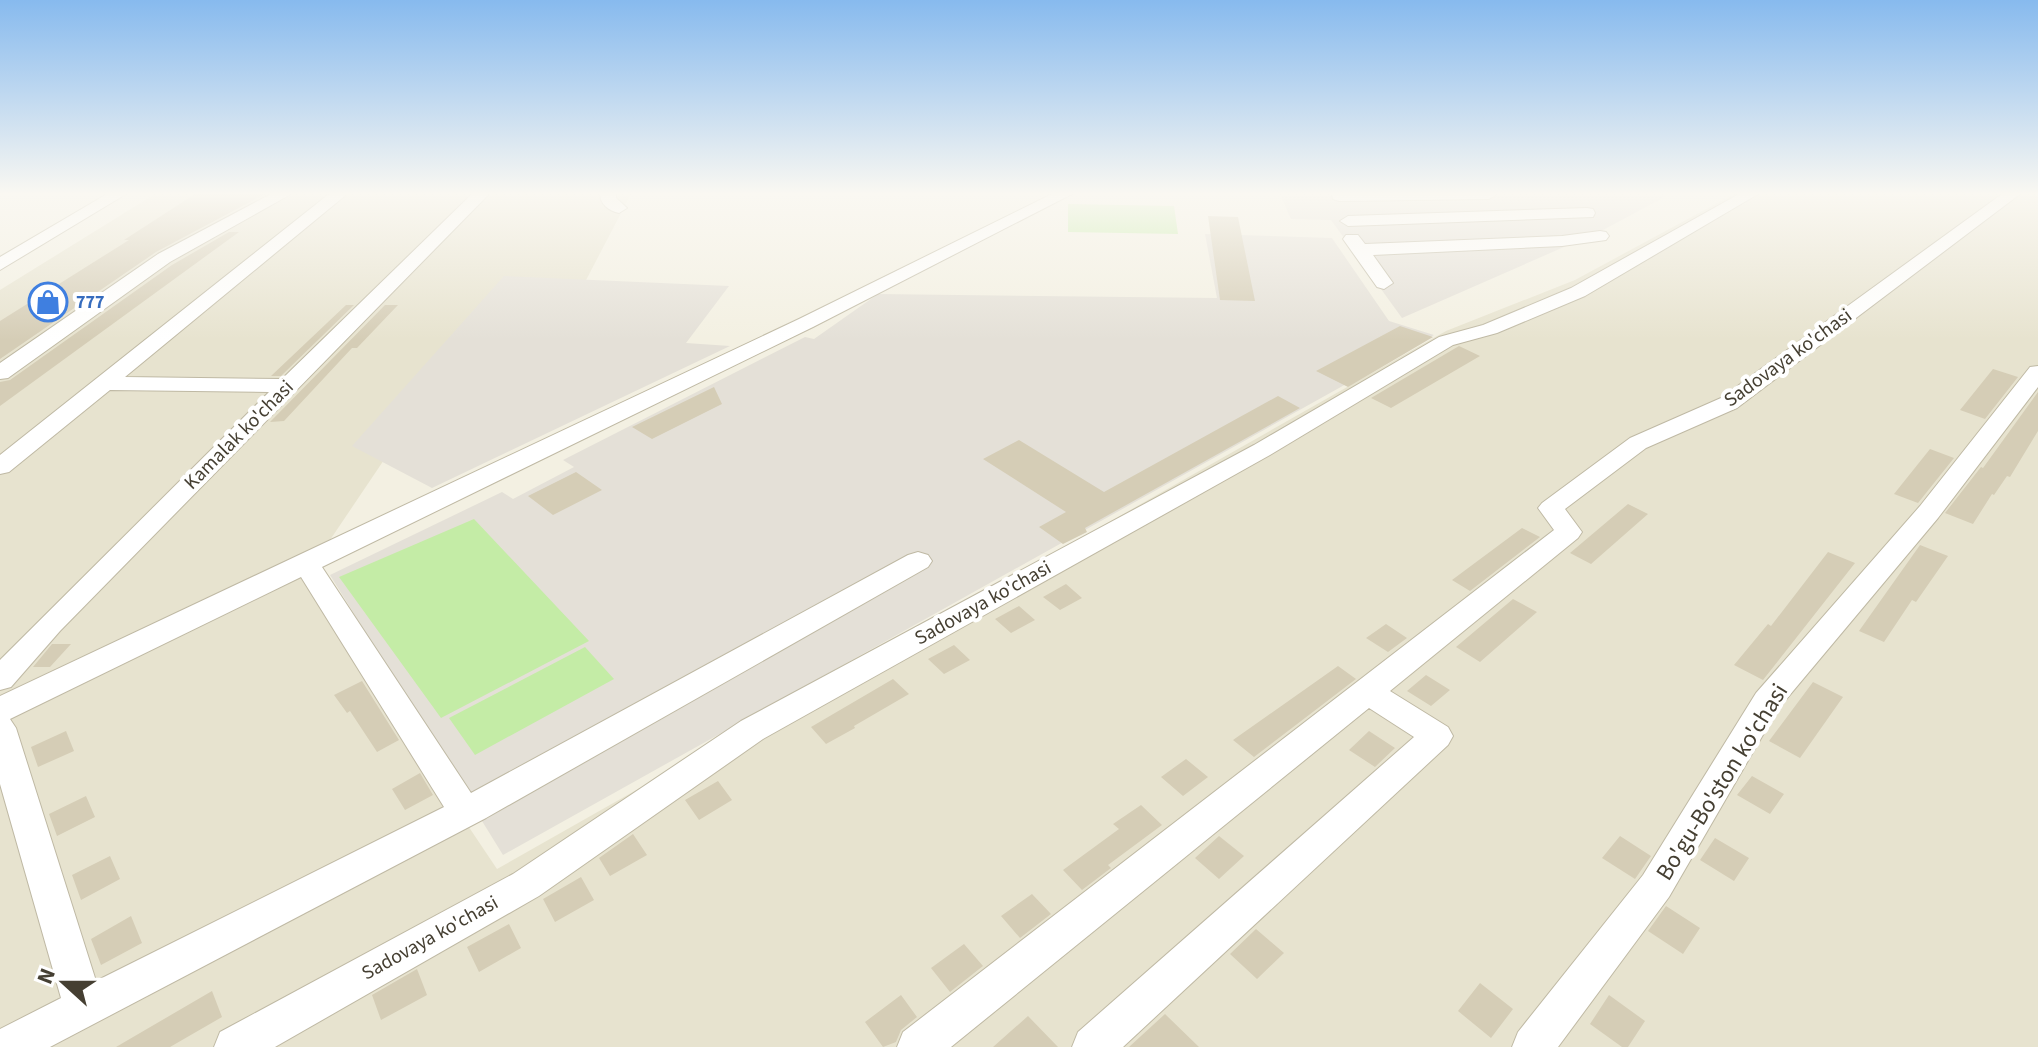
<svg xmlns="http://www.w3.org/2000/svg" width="2038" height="1047" font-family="'Source Sans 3',sans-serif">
  <rect width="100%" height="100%" fill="#f3f0e2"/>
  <path fill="#e7e3cf" d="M 155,194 L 631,194 L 584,284 L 504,282 L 303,580 L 497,869 L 1446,331 L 1575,280 L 1734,194 L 2038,194 L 2038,1047 L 0,1047 L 0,290 Z"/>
  <path fill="#e4e0d7" d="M 1280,194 L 1670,194 L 1605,229 L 1402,318 L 1331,220 L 1291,219 Z
    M 1205,234 L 1332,238 L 1389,321 L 1434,335 L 503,855 L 330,575 L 502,492 L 513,499 L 574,467 L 563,460 L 805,337 L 814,339 L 878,294 L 1217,298 Z
    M 504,276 L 729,286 L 686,343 L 730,346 L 432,488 L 352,446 Z"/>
  <path fill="#c4eca6" d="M 1068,204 L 1174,206 L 1178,234 L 1068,232 Z
    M 474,519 L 589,641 L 441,718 L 339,577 Z
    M 585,647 L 614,679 L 475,755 L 449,718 Z"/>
  <path fill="#d5cdb6" d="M 195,194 L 265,194 L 156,252 L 0,359 L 0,321 L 129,240 L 124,240 Z
    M 1208,216 L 1238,217 L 1255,301 L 1220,300 Z
    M 229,232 L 239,232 L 0,406 L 0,382 L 10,380 L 172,265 Z
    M 346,305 L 354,305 L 281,376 L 271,376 Z
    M 385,305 L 398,305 L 357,348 L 352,348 L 284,421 L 270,422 Z
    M 1400,326 L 1433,337 L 1348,387 L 1316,371 Z
    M 1459,346 L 1480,356 L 1391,408 L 1371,398 Z
    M 1993,369 L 2018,377 L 1985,419 L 1960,410 Z
    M 714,387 L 722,404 L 652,439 L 632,427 Z
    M 2038,392 L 2038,431 L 2010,477 L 2007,476 L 1994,495 L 1992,494 L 1973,524 L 1945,513 L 1981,467 L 1983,468 Z
    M 1278,396 L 1300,408 L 1085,528 L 1087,532 L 1063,544 L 1039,527 L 1066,512 L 983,459 L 1019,440 L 1104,492 Z
    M 1930,449 L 1954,458 L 1918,503 L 1894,494 Z
    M 576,472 L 602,490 L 553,515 L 528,496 Z
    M 1628,504 L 1648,514 L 1591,564 L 1570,553 Z
    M 1522,528 L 1540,537 L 1470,591 L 1452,580 Z
    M 1920,545 L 1948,556 L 1916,602 L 1912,600 L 1884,642 L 1859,631 Z
    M 1828,552 L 1855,563 L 1763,680 L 1734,665 L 1768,624 L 1771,626 Z
    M 1066,584 L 1082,598 L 1060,610 L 1043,597 Z
    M 1513,599 L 1537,612 L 1480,662 L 1456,647 Z
    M 1019,606 L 1035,620 L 1011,633 L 995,619 Z
    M 1386,624 L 1407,638 L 1388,652 L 1366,638 Z
    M 52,644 L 71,644 L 50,667 L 33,667 Z
    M 954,645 L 970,660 L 944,674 L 928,659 Z
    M 1338,666 L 1356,679 L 1254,757 L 1233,740 Z
    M 1426,675 L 1450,690 L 1431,706 L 1407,691 Z
    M 893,679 L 909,694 L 854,726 L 855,728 L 826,744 L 811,727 Z
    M 362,681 L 399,740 L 377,752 L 350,711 L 347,713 L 334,695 Z
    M 1813,682 L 1843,697 L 1800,758 L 1769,741 Z
    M 66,731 L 74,751 L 38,767 L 31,747 Z
    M 1369,731 L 1395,748 L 1375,767 L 1349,750 Z
    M 1186,759 L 1208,777 L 1183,796 L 1161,777 Z
    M 420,773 L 433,795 L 405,810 L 392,789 Z
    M 1752,776 L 1784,794 L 1770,814 L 1737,795 Z
    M 718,781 L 732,800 L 699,820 L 685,800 Z
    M 86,796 L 95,817 L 57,836 L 49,814 Z
    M 1141,805 L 1162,825 L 1108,865 L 1111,868 L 1082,890 L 1063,870 L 1119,829 L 1113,824 Z
    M 633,834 L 647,855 L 610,876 L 599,858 Z
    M 1219,836 L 1244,856 L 1219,879 L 1195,858 Z
    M 1620,836 L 1651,856 L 1635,879 L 1602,858 Z
    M 1715,838 L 1749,858 L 1734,881 L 1700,860 Z
    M 110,856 L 120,879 L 81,900 L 72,875 Z
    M 581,877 L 594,900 L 555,922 L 543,899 Z
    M 1032,894 L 1051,914 L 1020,938 L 1001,916 Z
    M 1666,906 L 1700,928 L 1683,954 L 1648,931 Z
    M 131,916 L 142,943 L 101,965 L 91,939 Z
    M 509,924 L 521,948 L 479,972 L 467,947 Z
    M 1256,929 L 1284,953 L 1257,979 L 1230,954 Z
    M 964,944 L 983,966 L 950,992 L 931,968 Z
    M 417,969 L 427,995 L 381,1020 L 372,995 Z
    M 1480,983 L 1513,1009 L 1491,1038 L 1458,1011 Z
    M 212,991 L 222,1017 L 170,1047 L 116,1047 Z
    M 901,995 L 917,1017 L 901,1030 L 896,1042 L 883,1047 L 865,1022 Z
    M 1609,995 L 1645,1021 L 1628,1047 L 1622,1047 L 1590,1024 Z
    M 1165,1014 L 1199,1047 L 1129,1047 Z
    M 1028,1016 L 1058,1047 L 993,1047 Z"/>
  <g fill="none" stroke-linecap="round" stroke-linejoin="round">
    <g stroke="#bfb9a4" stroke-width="2">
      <path id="minor" d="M 107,194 L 126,194 L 0,270 L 0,257 Z
        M 271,194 L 291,194 L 170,262 L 8,378 L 0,379 L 0,363 L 158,254 Z
        M 329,194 L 347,194 L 125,377 L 282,379 L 472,194 L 489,194 L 60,631 L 11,687 L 0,690 L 0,660 L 269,392 L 110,390 L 9,472 L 0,474 L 0,455 Z
        M 600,194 L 616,194 L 616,198 L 627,208 L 619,213 C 609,211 600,204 600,194 Z
        M 1052,194 L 1072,194 L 813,327 L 322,567 L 471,793 L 908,555 L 918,552 L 928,555 L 932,561 L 928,567 L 486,818 L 50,1047 L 0,1047 L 0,1029 L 61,998 L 0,784 L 0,696 L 799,319 ZM 301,577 L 444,807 L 96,981 L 16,728 L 10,719 Z
        M 1332,194 L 1497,194 L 1489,199 L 1339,201 L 1333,199 Z
        M 1739,194 L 1758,194 L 1585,296 L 1497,333 L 1453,345 L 1270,455 L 763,739 L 539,896 L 275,1047 L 214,1047 L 220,1032 L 513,874 L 741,721 L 1254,445 L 1439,337 L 1483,325 L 1571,288 Z
        M 2002,194 L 2020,194 L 1737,408 L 1646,448 L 1565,509 L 1582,532 L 1578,538 L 1390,691 L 1448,727 L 1453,736 L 1448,745 L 1123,1047 L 1072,1047 L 1078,1032 L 1414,737 L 1369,708 L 951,1047 L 897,1047 L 903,1032 L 1554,530 L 1538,508 L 1542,503 L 1630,438 L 1721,398 Z
        M 1587,208 L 1593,209 L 1595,213 L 1593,217 L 1348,226 L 1340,221 L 1348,216 Z
        M 1600,231 L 1606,232 L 1609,236 L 1606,240 L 1562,246 L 1373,255 L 1393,283 L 1384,289 L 1377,287 L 1343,239 L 1346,235 L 1358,235 L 1365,244 L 1562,236 Z
        M 2038,366 L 2038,387 L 1938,518 L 1778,709 L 1669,897 L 1558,1047 L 1512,1047 L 1518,1032 L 1643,875 L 1756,693 L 1920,506 L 2030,367 Z"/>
    </g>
    <use href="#minor" fill="#fff" fill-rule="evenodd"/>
  </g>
  <linearGradient id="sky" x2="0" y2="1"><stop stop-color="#87baee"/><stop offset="0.57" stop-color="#faf8f2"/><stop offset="1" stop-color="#faf8f2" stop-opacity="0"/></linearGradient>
  <rect width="2038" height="340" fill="url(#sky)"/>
  <defs>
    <g id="shop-ring" transform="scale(2)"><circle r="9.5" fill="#fff" stroke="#3f7fe0" stroke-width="1.5"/><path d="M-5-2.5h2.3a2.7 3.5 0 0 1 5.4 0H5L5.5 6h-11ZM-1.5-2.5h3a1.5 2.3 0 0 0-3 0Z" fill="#3f7fe0"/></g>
  </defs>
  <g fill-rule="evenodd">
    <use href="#shop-ring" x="48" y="302"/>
  </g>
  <g text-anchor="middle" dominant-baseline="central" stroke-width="8" stroke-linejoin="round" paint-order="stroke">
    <g font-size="18" font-weight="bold" fill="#366cbe" stroke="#fff" text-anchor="start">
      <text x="76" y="302">777</text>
    </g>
    <g font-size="20" fill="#453f32" stroke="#fff">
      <text transform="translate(1788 358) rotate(-36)">Sadovaya ko'chasi</text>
      <text transform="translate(239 435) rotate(-45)">Kamalak ko'chasi</text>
      <text transform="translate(983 603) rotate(-29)">Sadovaya ko'chasi</text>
      <text transform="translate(430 938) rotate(-29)">Sadovaya ko'chasi</text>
    </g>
    <g font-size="24" fill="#453f32" stroke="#fff">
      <text transform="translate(1722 782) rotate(-58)">Bo'gu-Bo'ston ko'chasi</text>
    </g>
  </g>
  <g transform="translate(64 983) rotate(291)" stroke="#ffffff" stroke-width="6" paint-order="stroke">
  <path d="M0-6L14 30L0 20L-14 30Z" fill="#453f32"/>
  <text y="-12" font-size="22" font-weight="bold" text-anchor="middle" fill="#453f32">N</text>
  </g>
</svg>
